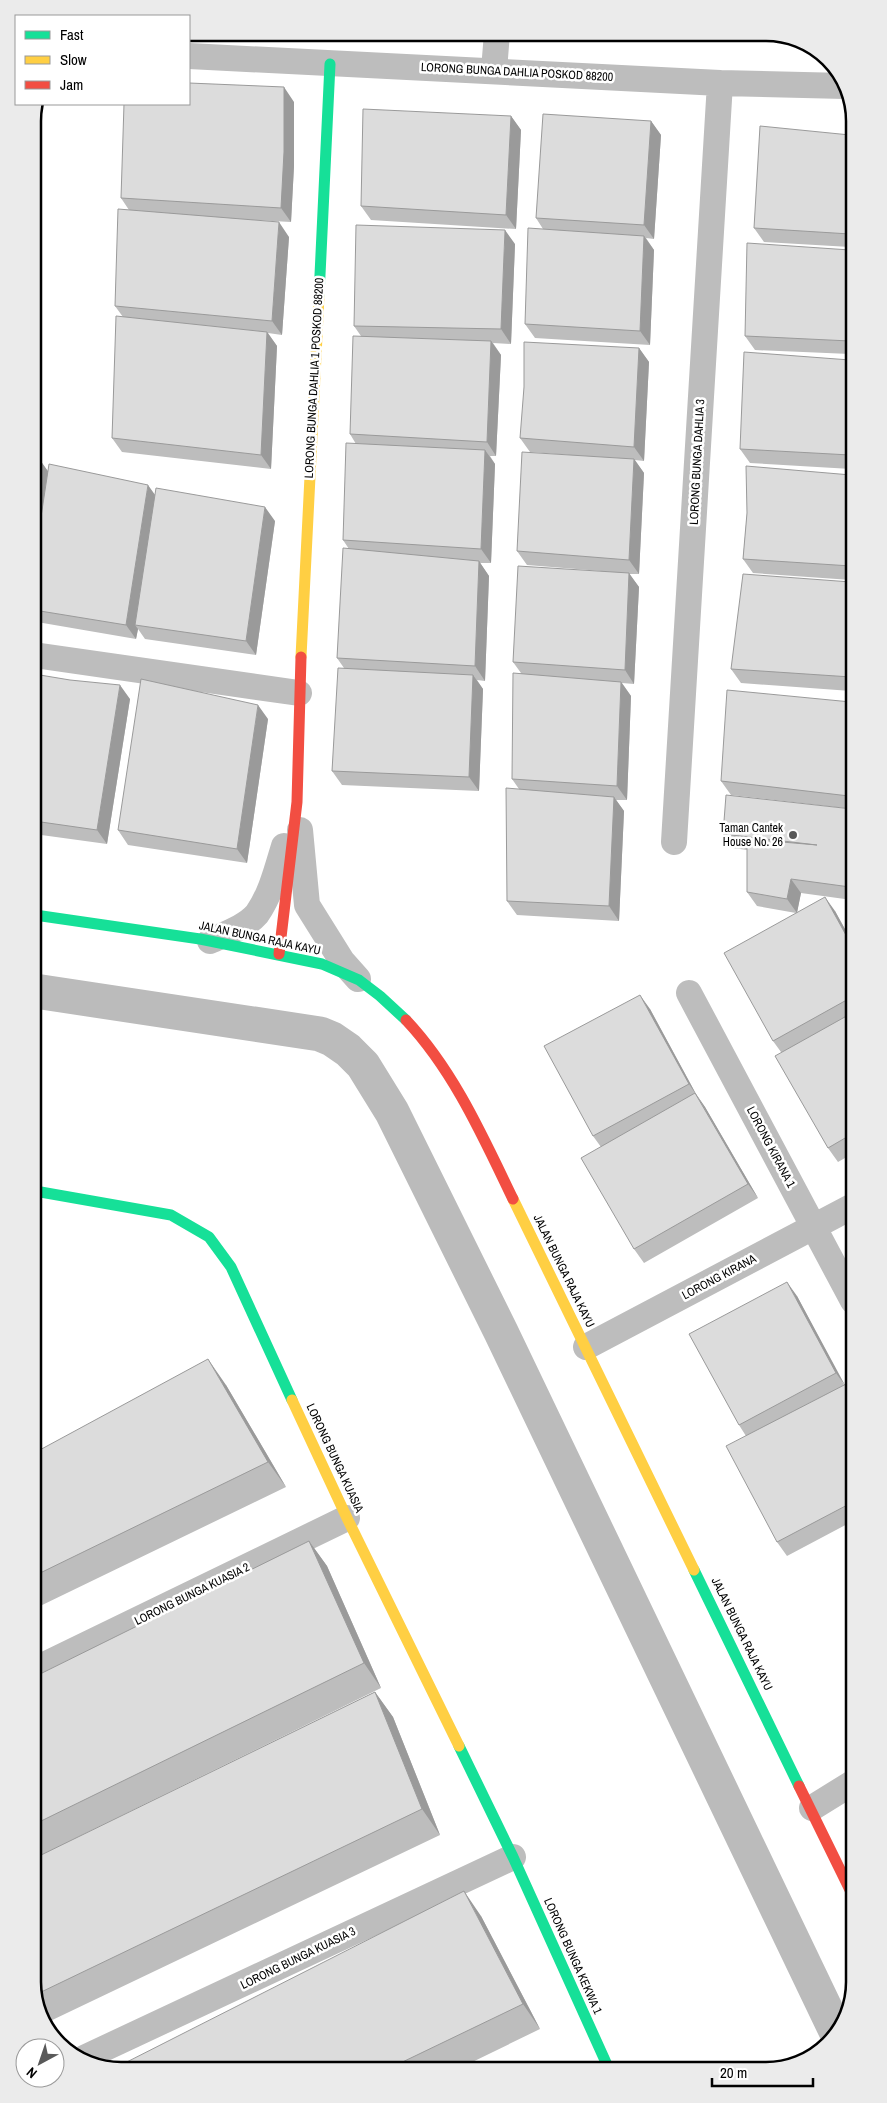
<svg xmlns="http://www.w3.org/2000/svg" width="887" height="2103" font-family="'Archivo Narrow',sans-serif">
  <rect width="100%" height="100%" fill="#fff"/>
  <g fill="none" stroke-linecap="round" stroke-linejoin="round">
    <path stroke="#bbb" stroke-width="35" d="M 35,991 L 320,1034 L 332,1039 L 348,1050 L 363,1065 L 392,1112 L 501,1332 L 837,2033"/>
    <path stroke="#bdbdbd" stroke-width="26" d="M 189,56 L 720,83 L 845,86
      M 494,70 L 497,33
      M 34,655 L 299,693
      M 300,830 L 307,905 L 342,961 L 358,979
      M 674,842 L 720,83
      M 210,941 C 225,934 246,927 257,914 C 271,894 277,869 284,846
      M 689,993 L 853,1301
      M 586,1347 L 853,1206
      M 36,1669 L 347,1518
      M 812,1808 L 854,1782
      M 84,2058 L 513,1857"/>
    <path stroke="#16e098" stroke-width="11" d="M 319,296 L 330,64
      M 35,915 L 200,939 L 322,964 L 359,980 L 380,996 L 406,1020
      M 35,1191 L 171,1215 L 209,1237 L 231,1267 L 292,1400
      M 694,1570 L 799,1786
      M 459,1746 L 513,1857 L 608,2067"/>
    <path stroke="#ffcf43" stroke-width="11" d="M 301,657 L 319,296
      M 513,1199 L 694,1570
      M 292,1400 L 347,1518 L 459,1746"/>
    <path stroke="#f24e42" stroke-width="11" d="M 279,954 L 297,802 L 301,657
      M 406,1020 C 454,1071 483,1137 513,1199
      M 799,1786 L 854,1898"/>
  </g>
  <path fill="#bdbdbd" d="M 743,33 L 771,33 L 776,35 Z
    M 294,102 L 294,166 L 291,222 L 232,219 L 289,237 L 282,335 L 268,333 L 277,346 L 271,469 L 122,452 L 112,438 L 123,317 L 115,306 L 129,210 L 121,198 Z
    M 511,116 L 521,130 L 516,229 L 371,220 L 361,206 Z
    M 651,121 L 661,135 L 654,239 L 646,238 L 654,250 L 650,345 L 535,338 L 525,324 L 543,229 L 536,218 Z
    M 850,135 L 850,247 L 764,242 L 754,228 Z
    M 515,244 L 511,344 L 493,343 L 501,355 L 496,456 L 490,456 L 495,464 L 491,563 L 480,563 L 489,576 L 485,681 L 477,680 L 483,689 L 479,791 L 342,785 L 332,771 L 344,668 L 337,658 L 349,549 L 343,540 L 356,444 L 350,434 L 361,336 L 354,326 Z
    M 850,250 L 850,354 L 755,350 L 745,336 Z
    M 639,348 L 649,362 L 644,461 L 635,460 L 644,473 L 639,574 L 629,574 L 639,587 L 634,684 L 622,683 L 631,696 L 627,800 L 616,800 L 624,811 L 619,921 L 517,915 L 507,901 L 519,789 L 512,779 L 521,673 L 513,662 L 601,571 L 527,565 L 517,551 L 569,455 L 530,452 L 520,438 Z
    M 851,361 L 851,469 L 750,463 L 740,449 Z
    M 33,459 L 40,460 L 48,472 L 275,521 L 256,655 L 145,639 L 138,629 L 136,639 L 37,622 L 34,619 Z
    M 851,475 L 851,580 L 753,573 L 743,559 L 747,513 Z
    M 851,582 L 851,691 L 741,683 L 731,669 Z
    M 34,674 L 130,699 L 107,844 L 34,834 Z
    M 851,702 L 852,809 L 731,795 L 721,781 Z
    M 268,719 L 247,863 L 128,845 L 118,830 Z
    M 852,809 L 852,900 L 801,893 L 797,912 L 835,911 L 852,942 L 852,1154 L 838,1162 L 828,1148 L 781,1052 L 773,1041 L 796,913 L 757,906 L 747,892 L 747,850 L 733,848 L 723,834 Z
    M 650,1009 L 696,1094 L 705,1107 L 758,1198 L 644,1263 L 634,1249 L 601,1147 L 593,1136 Z
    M 797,1296 L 844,1385 L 853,1386 L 853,1521 L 787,1556 L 777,1542 L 746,1436 L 739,1425 Z
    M 226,1385 L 286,1487 L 36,1608 L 36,1452 Z
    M 309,1541 L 327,1566 L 381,1688 L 37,1857 L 36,1676 Z
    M 375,1692 L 393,1717 L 440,1835 L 46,2023 L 37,2010 L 37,1857 Z
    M 481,1916 L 540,2029 L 460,2068 L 116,2070 Z"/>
  <path fill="#9a9a9a" d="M 284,87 L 294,102 L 294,166 L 291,222 L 281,208 Z
    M 511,116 L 521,130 L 516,229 L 506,215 Z
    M 651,121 L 661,135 L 654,239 L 644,225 Z
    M 279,222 L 289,237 L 282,335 L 272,321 Z
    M 505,230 L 515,244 L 511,344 L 501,329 Z
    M 644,236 L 654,250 L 650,345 L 640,331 Z
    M 267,332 L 277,346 L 271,469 L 261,455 Z
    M 491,341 L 501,355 L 496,456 L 487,442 Z
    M 639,348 L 649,362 L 644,461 L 634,447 Z
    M 850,360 L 851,361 L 851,456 L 850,455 Z
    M 485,450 L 495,464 L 491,563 L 481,549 Z
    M 634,459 L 644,473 L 639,574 L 629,560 Z
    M 40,460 L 50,474 L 34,585 L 34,504 Z
    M 148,485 L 158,499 L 135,625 L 138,629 L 136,639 L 126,625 Z
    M 265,507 L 275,521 L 256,655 L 246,641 Z
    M 479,561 L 489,576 L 485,681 L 475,666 Z
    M 629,573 L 639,587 L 634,684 L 625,670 Z
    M 473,675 L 483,689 L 479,791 L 469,777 Z
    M 621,682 L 631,696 L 627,800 L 617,786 Z
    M 120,685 L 130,699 L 107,844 L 97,830 Z
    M 258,705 L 268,719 L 247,863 L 237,849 Z
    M 852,765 L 852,799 L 849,796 Z
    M 614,797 L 624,811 L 619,921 L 609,906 Z
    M 852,865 L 852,889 L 850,887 Z
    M 791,879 L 801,893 L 797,913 L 787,899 Z
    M 825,897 L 835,911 L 852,942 L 852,946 Z
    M 640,995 L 650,1009 L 696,1094 L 705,1107 L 758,1198 L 748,1184 L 699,1099 L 689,1084 Z
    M 787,1282 L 797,1296 L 846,1387 L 836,1373 Z
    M 208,1359 L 226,1385 L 286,1487 L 268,1462 Z
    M 309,1541 L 327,1566 L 381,1688 L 364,1663 Z
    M 375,1692 L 393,1717 L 440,1835 L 422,1809 Z
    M 464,1891 L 481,1916 L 540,2029 L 523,2004 Z"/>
  <path fill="#dcdcdc" stroke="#9a9a9a" d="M 189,83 L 284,87 L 284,152 L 281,208 L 121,198 L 124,104 L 189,104 Z
    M 363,109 L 511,116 L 506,215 L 361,206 Z
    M 543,114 L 651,121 L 644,225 L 536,218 Z
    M 760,126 L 850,135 L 850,234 L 754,228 Z
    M 118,209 L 279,222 L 272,321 L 115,306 Z
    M 356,225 L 505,230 L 501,329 L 354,326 Z
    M 528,228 L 644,236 L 640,331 L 525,324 Z
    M 747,243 L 850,250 L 850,341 L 745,336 Z
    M 116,316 L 267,332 L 261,455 L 112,438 Z
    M 353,336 L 491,341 L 487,442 L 350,434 Z
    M 524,342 L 639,348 L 634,447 L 520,438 L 524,387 Z
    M 744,352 L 850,360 L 850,455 L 740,449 Z
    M 346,443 L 485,450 L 481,549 L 343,540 Z
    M 522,452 L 634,459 L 629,560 L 517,551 Z
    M 33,459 L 40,460 L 34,504 Z
    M 49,464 L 148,485 L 126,625 L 34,610 L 34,563 Z
    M 746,466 L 851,475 L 851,566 L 743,559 L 747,513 Z
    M 156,488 L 265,507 L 246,641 L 135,625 Z
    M 343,548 L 479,561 L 475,666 L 337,658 Z
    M 518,566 L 629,573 L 625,670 L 513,662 Z
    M 743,574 L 851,582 L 851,677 L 731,669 Z
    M 338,668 L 473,675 L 469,777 L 332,771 Z
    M 513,673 L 621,682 L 617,786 L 512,779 Z
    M 34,674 L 70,680 L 120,685 L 97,830 L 34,821 Z
    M 141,679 L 258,705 L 237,849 L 118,830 Z
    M 727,690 L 851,702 L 852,765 L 849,796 L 721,781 Z
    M 506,788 L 614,797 L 609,906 L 507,901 Z
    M 726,795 L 852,809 L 852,865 L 850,887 L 791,879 L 787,899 L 747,892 L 747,839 L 817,845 L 723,834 Z
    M 825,897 L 852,946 L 852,997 L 773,1041 L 724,953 Z
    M 640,995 L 689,1084 L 593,1136 L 544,1046 Z
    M 852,1013 L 852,1134 L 828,1148 L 775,1056 Z
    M 695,1093 L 748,1184 L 634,1249 L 581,1158 Z
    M 787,1282 L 836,1373 L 739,1425 L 689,1334 Z
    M 208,1359 L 268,1462 L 36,1575 L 36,1452 Z
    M 850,1382 L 853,1387 L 853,1502 L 777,1542 L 726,1446 Z
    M 309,1541 L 364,1663 L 37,1823 L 36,1676 Z
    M 375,1692 L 422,1809 L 37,1994 L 37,1857 Z
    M 464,1891 L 523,2004 L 390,2068 L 116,2070 L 113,2069 Z"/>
  <circle fill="#595959" stroke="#fff" stroke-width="2" cx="793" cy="835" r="5"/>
  <g text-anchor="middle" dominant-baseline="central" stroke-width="5" stroke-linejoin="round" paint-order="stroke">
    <g font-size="12" fill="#000" stroke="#fff">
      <text transform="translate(517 72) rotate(3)">LORONG BUNGA DAHLIA POSKOD 88200</text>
      <text transform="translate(314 378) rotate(-87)">LORONG BUNGA DAHLIA 1 POSKOD 88200</text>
      <text transform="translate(697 462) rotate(-87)">LORONG BUNGA DAHLIA 3</text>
      <text transform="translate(260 938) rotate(12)">JALAN BUNGA RAJA KAYU</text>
      <text transform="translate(771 1147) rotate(62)">LORONG KIRANA 1</text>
      <text transform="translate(564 1271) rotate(64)">JALAN BUNGA RAJA KAYU</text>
      <text transform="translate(719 1277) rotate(-28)">LORONG KIRANA</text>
      <text transform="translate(335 1458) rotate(65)">LORONG BUNGA KUASIA</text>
      <text transform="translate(192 1594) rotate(-26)">LORONG BUNGA KUASIA 2</text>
      <text transform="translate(742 1634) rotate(64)">JALAN BUNGA RAJA KAYU</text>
      <text transform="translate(573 1956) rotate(66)">LORONG BUNGA KEKWA 1</text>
      <text transform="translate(298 1958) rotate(-26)">LORONG BUNGA KUASIA 3</text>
    </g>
    <g font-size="12" fill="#000" stroke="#fff" text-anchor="end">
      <text x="783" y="828">Taman Cantek<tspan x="783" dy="14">House No. 26</tspan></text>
    </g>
  </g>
  <path d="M0 0H887V2103H0ZM121 41H766A80 80 0 0 1 846 121V1982A80 80 0 0 1 766 2062H121A80 80 0 0 1 41 1982V121A80 80 0 0 1 121 41Z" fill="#ebebeb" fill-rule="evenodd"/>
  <path fill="none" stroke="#000" stroke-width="2.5" d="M121 41H766A80 80 0 0 1 846 121V1982A80 80 0 0 1 766 2062H121A80 80 0 0 1 41 1982V121A80 80 0 0 1 121 41Z"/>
  <rect x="15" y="15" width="175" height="90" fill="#ffffff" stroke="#999999"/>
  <rect x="25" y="31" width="25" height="8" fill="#16e098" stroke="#999999"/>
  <text x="60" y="40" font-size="15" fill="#000000">Fast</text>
  <rect x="25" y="56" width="25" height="8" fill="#ffcf43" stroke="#999999"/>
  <text x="60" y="65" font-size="15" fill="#000000">Slow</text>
  <rect x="25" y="81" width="25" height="8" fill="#f24e42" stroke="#999999"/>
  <text x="60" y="90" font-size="15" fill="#000000">Jam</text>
  <g transform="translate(40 2063) rotate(220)"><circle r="24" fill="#ffffff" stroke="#999999"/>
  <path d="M0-4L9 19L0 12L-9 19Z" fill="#595959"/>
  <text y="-8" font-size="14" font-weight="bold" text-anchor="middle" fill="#000000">N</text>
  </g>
  <path d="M712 2078v8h101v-8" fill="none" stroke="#000000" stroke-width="2.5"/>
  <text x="720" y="2078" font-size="15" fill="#000000" stroke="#ffffff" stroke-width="4" paint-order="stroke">20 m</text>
</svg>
